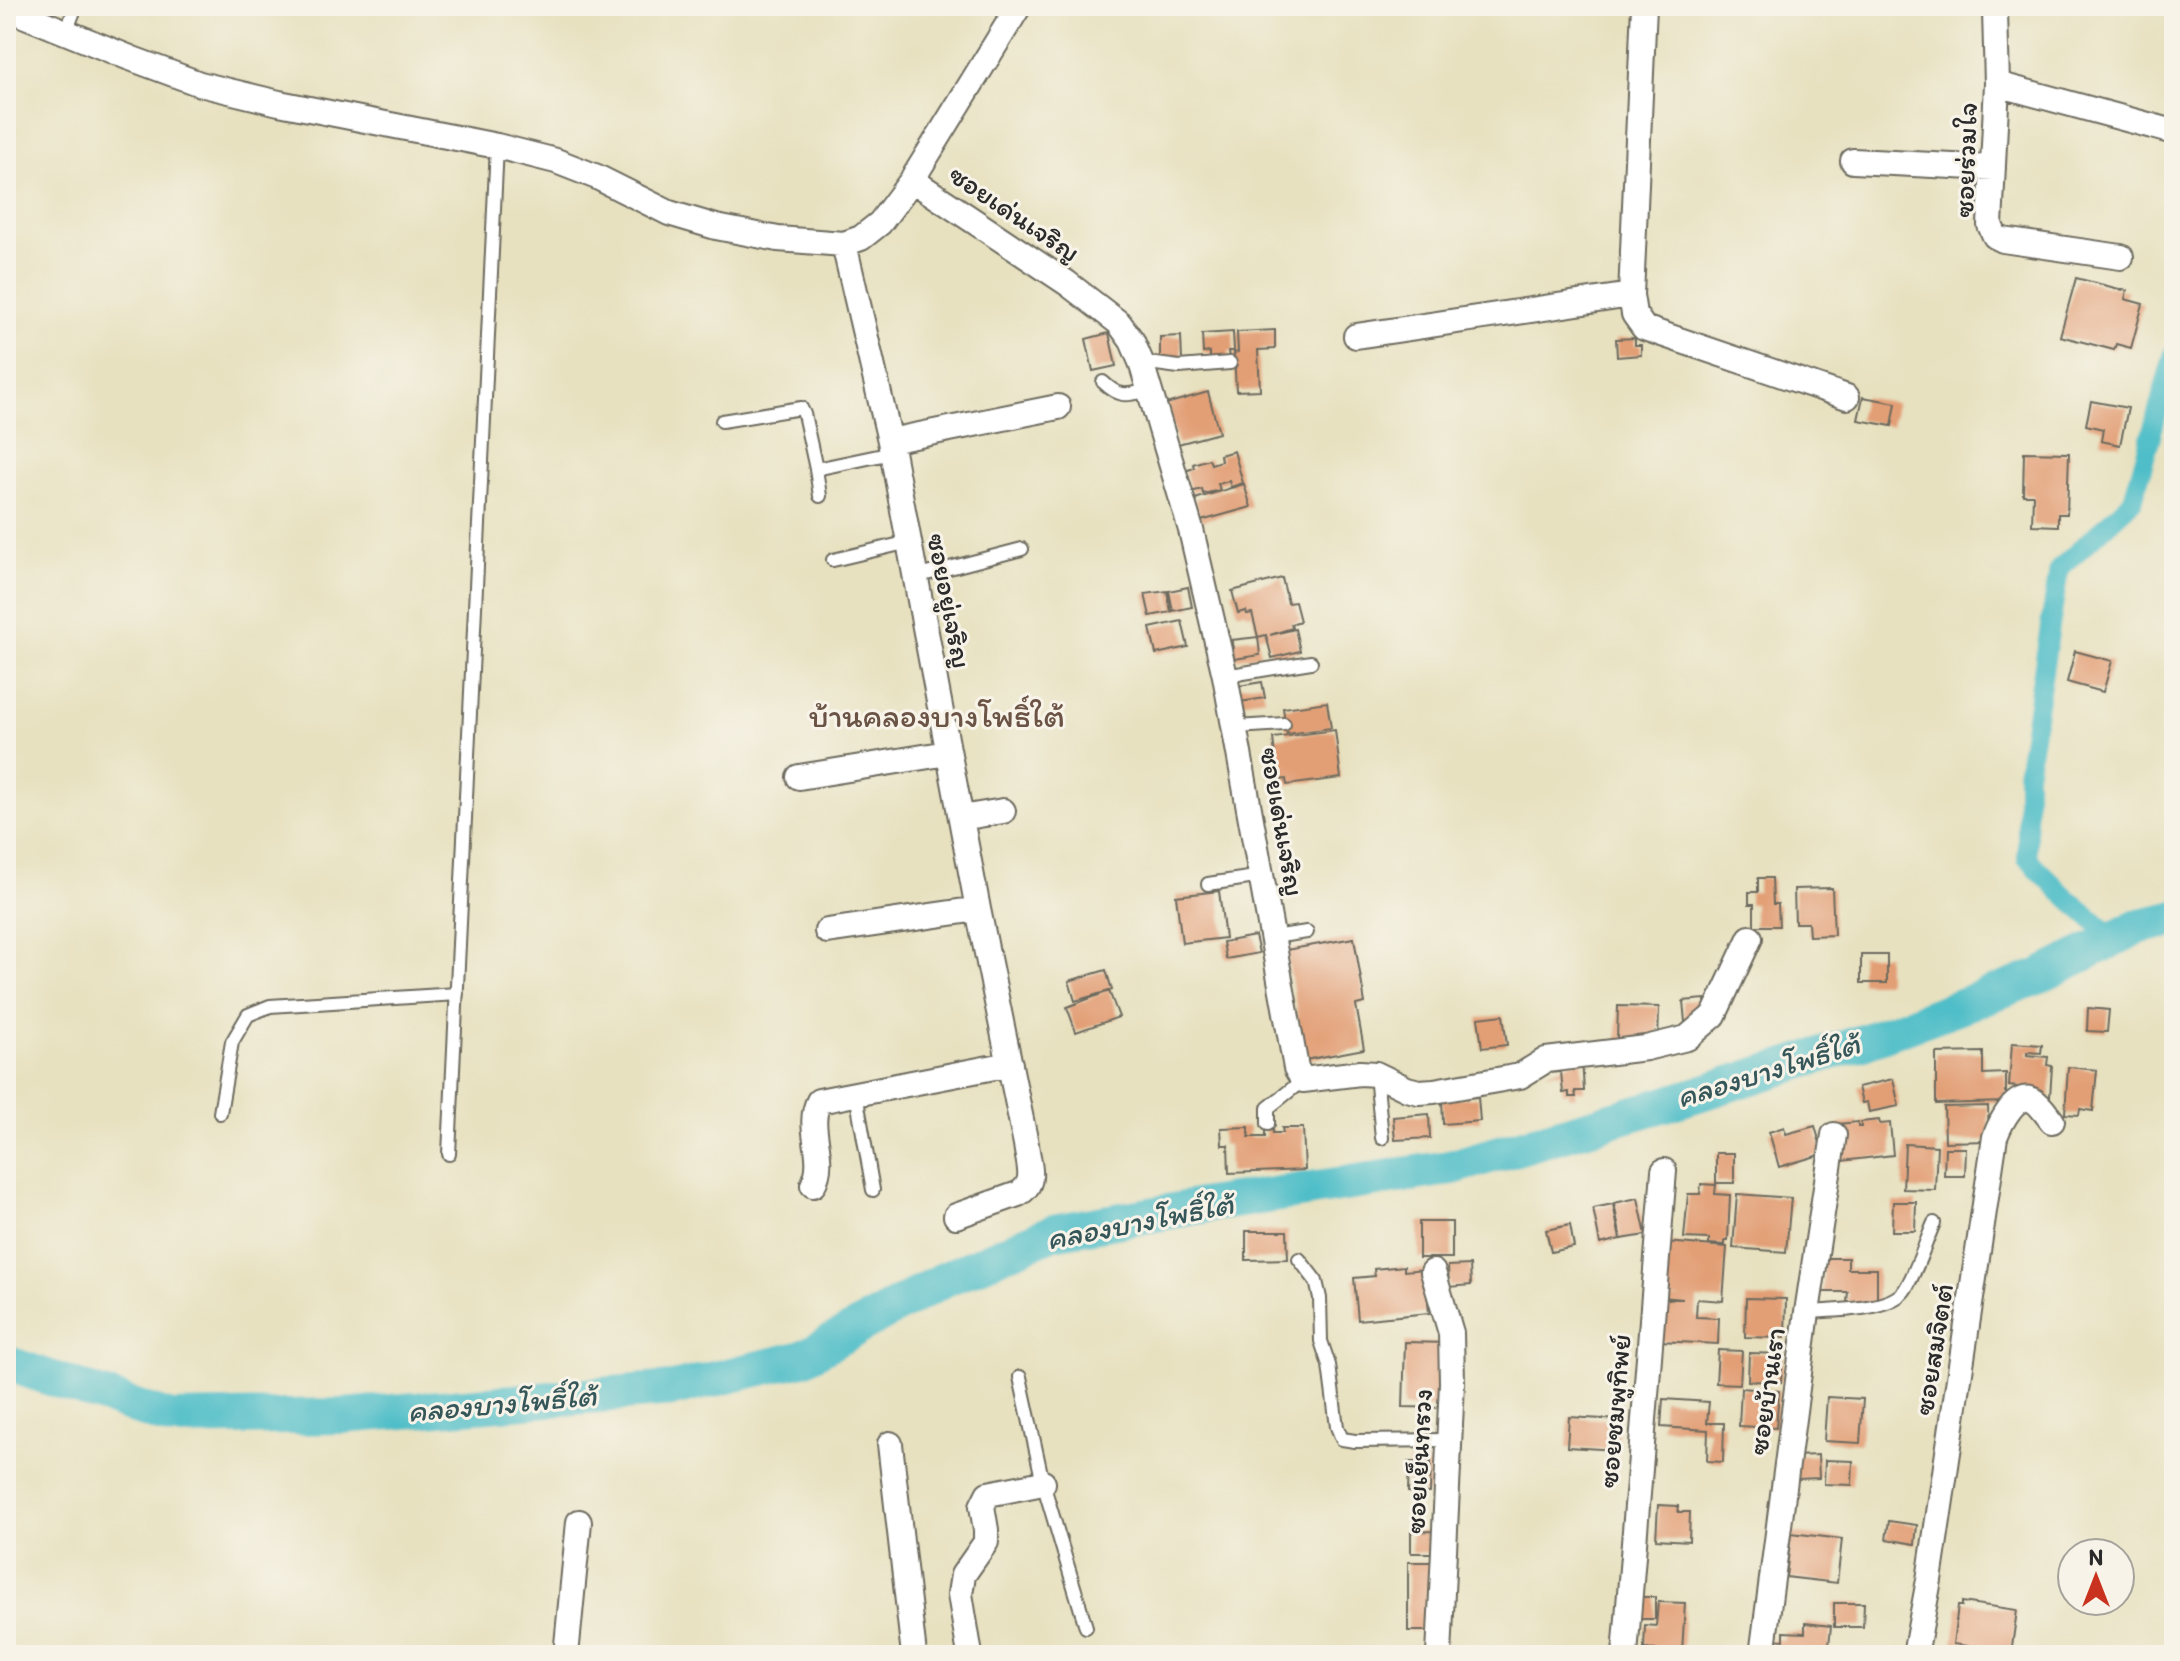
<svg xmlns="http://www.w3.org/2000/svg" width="2180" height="1661" font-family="Itim,'Playpen Sans Thai',sans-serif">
  <rect width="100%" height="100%" fill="#f7f3e8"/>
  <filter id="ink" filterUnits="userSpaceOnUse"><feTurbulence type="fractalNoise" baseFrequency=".0125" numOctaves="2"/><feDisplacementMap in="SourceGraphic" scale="16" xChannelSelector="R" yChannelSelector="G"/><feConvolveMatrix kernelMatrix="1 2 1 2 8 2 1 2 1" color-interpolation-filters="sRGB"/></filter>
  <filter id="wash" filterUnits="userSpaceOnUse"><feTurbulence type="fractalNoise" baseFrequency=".006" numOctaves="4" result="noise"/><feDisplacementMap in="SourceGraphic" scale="32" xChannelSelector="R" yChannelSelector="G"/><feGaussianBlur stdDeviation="1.8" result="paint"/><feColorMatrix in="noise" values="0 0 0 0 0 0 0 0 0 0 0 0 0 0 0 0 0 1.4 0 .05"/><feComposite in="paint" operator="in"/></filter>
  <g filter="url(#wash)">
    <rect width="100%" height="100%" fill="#e7e1c0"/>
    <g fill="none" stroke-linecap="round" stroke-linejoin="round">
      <path stroke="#50bec8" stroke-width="20" d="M 2115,939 L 2062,893 L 2027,858 L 2027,774 L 2059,569 L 2133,500 L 2174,353"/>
      <path stroke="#50bec8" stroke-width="36" d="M 6,1363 L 171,1419 L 342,1416 L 673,1389 L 803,1358 L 943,1280 L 1053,1232 L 1207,1205 L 1449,1168 L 1679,1100 L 1863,1042 L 2038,977 L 2140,926 L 2174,919"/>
    </g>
    <g id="blocks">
      <path fill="#e29e74" d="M 2076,278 L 2127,291 L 2125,299 L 2143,304 L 2131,348 L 2116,344 L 2114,350 L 2060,336 Z
        M 1275,330 L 1275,349 L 1258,350 L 1260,390 L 1236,391 L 1234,353 L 1238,352 L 1237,332 Z
        M 1233,332 L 1234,351 L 1228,351 L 1229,358 L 1210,359 L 1210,352 L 1203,353 L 1202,334 Z
        M 1109,333 L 1116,366 L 1093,371 L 1086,339 Z
        M 1181,336 L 1182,360 L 1160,361 L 1160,337 Z
        M 1635,338 L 1635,345 L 1641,345 L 1641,355 L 1617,357 L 1616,339 Z
        M 1208,392 L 1219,433 L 1178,444 L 1166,404 Z
        M 1863,397 L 1896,403 L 1892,426 L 1858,420 Z
        M 2091,401 L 2128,408 L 2120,445 L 2101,441 L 2103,429 L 2086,425 Z
        M 1234,451 L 1243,483 L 1231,487 L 1229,481 L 1218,484 L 1220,490 L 1203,494 L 1202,489 L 1191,492 L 1185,471 L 1194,468 L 1193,464 L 1209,459 L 1211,464 L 1221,461 L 1220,455 Z
        M 2024,452 L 2069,453 L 2067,514 L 2058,514 L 2058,526 L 2032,525 L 2033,495 L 2023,495 Z
        M 1244,484 L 1251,507 L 1201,521 L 1195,499 Z
        M 1282,578 L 1288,603 L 1295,602 L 1300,621 L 1291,624 L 1292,628 L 1270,635 L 1295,629 L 1300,651 L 1272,658 L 1266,635 L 1258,637 L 1252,613 L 1247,614 L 1246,611 L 1238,613 L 1232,591 Z
        M 1188,587 L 1192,607 L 1173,611 L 1169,591 Z
        M 1167,591 L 1171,612 L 1150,616 L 1145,594 Z
        M 1182,621 L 1188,647 L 1156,654 L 1150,628 Z
        M 1258,637 L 1260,655 L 1234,659 L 1232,640 Z
        M 2075,651 L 2112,661 L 2103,692 L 2067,682 Z
        M 1262,682 L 1265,698 L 1240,702 L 1238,686 Z
        M 1327,702 L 1331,728 L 1287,734 L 1283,708 Z
        M 1335,730 L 1341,778 L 1287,785 L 1286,779 L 1278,780 L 1273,738 Z
        M 1758,878 L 1772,878 L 1773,904 L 1778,904 L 1779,926 L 1754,926 L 1754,904 L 1749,904 L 1749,892 L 1758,892 Z
        M 1832,888 L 1834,935 L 1809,936 L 1808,923 L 1795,923 L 1794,889 Z
        M 1219,891 L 1225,938 L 1182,943 L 1176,896 Z
        M 1255,936 L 1259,953 L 1226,959 L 1223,942 Z
        M 1354,938 L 1365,1003 L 1356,1005 L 1364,1049 L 1305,1060 L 1286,950 Z
        M 1861,955 L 1887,955 L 1887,983 L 1861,983 Z
        M 1106,970 L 1112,990 L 1075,1001 L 1069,981 Z
        M 1109,991 L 1119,1017 L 1076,1032 L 1067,1007 Z
        M 1705,999 L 1707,1020 L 1685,1022 L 1683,1001 Z
        M 1618,1006 L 1659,1007 L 1658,1043 L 1617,1041 Z
        M 2088,1008 L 2109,1010 L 2107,1032 L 2087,1031 Z
        M 1503,1015 L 1507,1045 L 1482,1048 L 1478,1018 Z
        M 2012,1043 L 2042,1045 L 2041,1053 L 2027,1052 L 2027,1055 L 2048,1057 L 2047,1065 L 2052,1066 L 2050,1097 L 2026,1095 L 2026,1088 L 2009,1086 Z
        M 1983,1052 L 1983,1074 L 2006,1073 L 2006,1102 L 1936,1104 L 1936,1053 Z
        M 1582,1059 L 1584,1091 L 1575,1091 L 1576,1097 L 1569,1097 L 1569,1092 L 1563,1093 L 1561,1072 L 1545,1073 Z
        M 2068,1067 L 2097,1070 L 2093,1111 L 2080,1109 L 2079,1115 L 2065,1114 Z
        M 1893,1079 L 1899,1106 L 1869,1112 L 1867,1102 L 1862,1103 L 1858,1087 Z
        M 1478,1097 L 1480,1121 L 1443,1124 L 1442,1099 Z
        M 1988,1106 L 1989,1141 L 1945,1142 L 1944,1107 Z
        M 1429,1114 L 1430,1138 L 1395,1140 L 1393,1117 Z
        M 1879,1120 L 1880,1124 L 1890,1123 L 1893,1155 L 1842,1161 L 1838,1124 L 1858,1122 L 1858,1127 L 1861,1127 L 1861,1122 Z
        M 1815,1126 L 1823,1154 L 1779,1167 L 1769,1132 L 1784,1127 L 1786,1134 Z
        M 1249,1127 L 1249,1137 L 1265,1137 L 1265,1129 L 1273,1129 L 1273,1133 L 1283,1133 L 1282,1128 L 1303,1128 L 1305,1170 L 1229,1173 L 1228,1145 L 1222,1145 L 1221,1128 Z
        M 1905,1144 L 1937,1146 L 1935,1190 L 1903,1189 Z
        M 1945,1148 L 1966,1148 L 1965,1176 L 1944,1176 Z
        M 1716,1153 L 1734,1153 L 1734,1183 L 1716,1183 Z
        M 1701,1184 L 1716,1185 L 1715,1194 L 1730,1195 L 1728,1240 L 1725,1240 L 1725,1245 L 1709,1244 L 1709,1239 L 1684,1238 L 1688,1194 L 1700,1194 Z
        M 1737,1194 L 1791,1198 L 1786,1252 L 1733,1248 Z
        M 1638,1198 L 1646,1235 L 1621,1239 L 1614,1203 Z
        M 1893,1202 L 1916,1202 L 1915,1231 L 1892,1231 Z
        M 1613,1204 L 1620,1239 L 1600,1244 L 1593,1208 Z
        M 1419,1222 L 1452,1222 L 1452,1258 L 1419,1258 Z
        M 1570,1225 L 1574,1247 L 1551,1252 L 1546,1230 Z
        M 1246,1231 L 1287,1231 L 1288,1259 L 1246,1260 Z
        M 1665,1242 L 1727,1247 L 1723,1301 L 1697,1299 L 1696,1317 L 1719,1318 L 1718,1344 L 1659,1341 L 1661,1299 L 1683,1299 L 1661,1297 Z
        M 1823,1258 L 1848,1258 L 1848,1269 L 1877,1269 L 1877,1303 L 1847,1302 L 1848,1292 L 1823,1292 Z
        M 1470,1265 L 1471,1285 L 1449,1287 L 1448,1266 Z
        M 1404,1266 L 1404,1271 L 1425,1269 L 1429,1313 L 1358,1320 L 1354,1278 L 1375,1276 L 1374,1269 Z
        M 1746,1298 L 1786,1299 L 1785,1338 L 1745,1337 Z
        M 1405,1342 L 1448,1343 L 1447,1408 L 1403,1407 Z
        M 1718,1350 L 1742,1351 L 1740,1384 L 1716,1383 Z
        M 1749,1353 L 1783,1354 L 1781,1382 L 1748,1381 Z
        M 1741,1388 L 1779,1391 L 1776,1428 L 1739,1426 Z
        M 1827,1397 L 1863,1399 L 1860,1443 L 1824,1441 Z
        M 1663,1399 L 1709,1402 L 1707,1423 L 1724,1423 L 1723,1462 L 1707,1461 L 1708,1430 L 1661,1427 Z
        M 1569,1417 L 1619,1420 L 1617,1450 L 1567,1447 Z
        M 1818,1455 L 1819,1478 L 1797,1479 L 1795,1456 Z
        M 1825,1460 L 1853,1461 L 1852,1485 L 1824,1484 Z
        M 1409,1462 L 1431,1462 L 1430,1493 L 1408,1492 Z
        M 1658,1505 L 1678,1506 L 1678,1512 L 1690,1512 L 1689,1541 L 1656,1539 Z
        M 1889,1521 L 1917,1525 L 1915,1544 L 1886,1539 Z
        M 1432,1531 L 1432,1553 L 1411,1553 L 1411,1532 Z
        M 1791,1533 L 1842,1539 L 1837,1583 L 1786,1577 Z
        M 1408,1562 L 1432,1562 L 1432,1631 L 1408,1631 Z
        M 1637,1597 L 1655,1597 L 1655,1619 L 1637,1619 Z
        M 1658,1602 L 1685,1603 L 1682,1652 L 1644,1649 L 1645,1625 L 1656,1626 Z
        M 1962,1602 L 2017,1610 L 2011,1655 L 1993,1655 L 1994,1650 L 1953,1644 L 1958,1606 L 1962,1606 Z
        M 1834,1603 L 1864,1603 L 1863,1627 L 1834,1627 Z
        M 1805,1623 L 1831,1626 L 1828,1655 L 1771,1655 L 1772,1639 L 1784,1640 L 1784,1632 L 1805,1633 Z"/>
    </g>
  </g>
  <g filter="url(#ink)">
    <use href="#blocks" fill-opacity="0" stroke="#6d6b5f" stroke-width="2"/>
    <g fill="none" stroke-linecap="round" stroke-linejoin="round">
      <g stroke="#6d6b5f" stroke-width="16">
        <path id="lane" d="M 66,32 L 76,6
          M 1141,362 L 1179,367 L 1230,363
          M 1103,382 C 1121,399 1127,395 1149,390
          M 722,421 L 801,408 L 804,414 L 816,469 L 892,453
          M 816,469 L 820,496
          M 833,560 L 909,542
          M 915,577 L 1022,549
          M 1225,676 L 1311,662
          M 1236,727 L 1284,724
          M 1208,884 L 1262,876
          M 1273,937 L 1307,932
          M 1376,1074 L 1382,1138
          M 856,1094 L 873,1190
          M 220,1113 L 232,1042 L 248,1015 L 270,1006 L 457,994
          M 1268,1124 L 1268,1108 L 1303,1080
          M 449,1154 L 497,146
          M 1299,1259 L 1316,1281 L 1320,1298 L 1321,1341 L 1329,1365 L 1337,1427 L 1342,1439 L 1355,1441 L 1449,1440
          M 1807,1312 C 1833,1310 1886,1311 1903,1292 C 1913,1281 1927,1238 1934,1223
          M 1020,1377 L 1043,1483 L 1086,1627"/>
      </g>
      <g stroke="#6d6b5f" stroke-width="28">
        <path id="street" d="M 1644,6 L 1631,295 L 1634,314 L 1644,328 L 1847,397
          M 1993,6 L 1995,12 L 1997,84 L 1990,225 L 1995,236 L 2003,240 L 2121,257
          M 6,8 L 130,58 L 200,84 L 279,103 L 497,146 L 556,161 L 597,177 L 669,213 L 716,227 L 778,239 L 844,244 L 861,238 L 880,223 L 912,180 L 1019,6
          M 1997,84 L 2174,132
          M 1853,161 L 1993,168
          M 912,180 L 1067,283 L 1119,323 L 1132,341 L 1141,362 L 1191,530 L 1225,676 L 1296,1068 L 1303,1080 L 1360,1073 L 1376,1074 L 1407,1089 L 1419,1092 L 1434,1091 L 1520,1076 L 1546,1060 L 1646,1048 L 1687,1038 L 1714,1015 L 1750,938
          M 844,244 L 890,441 L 978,909 L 1026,1144 C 1028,1164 1038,1183 1018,1194 L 956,1216
          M 1356,336 L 1631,295
          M 890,441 L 1058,407
          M 799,777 L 948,753
          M 961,818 L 1003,811
          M 827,931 L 978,909
          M 813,1185 C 828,1158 805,1127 819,1101 L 1010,1064
          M 1433,1272 L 1451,1333 L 1452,1383 L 1439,1655
          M 890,1444 L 914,1655
          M 566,1655 L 579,1522
          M 970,1655 L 960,1594 L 963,1575 L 986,1542 L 986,1530 L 982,1506 L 988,1494 L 1043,1483
          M 1625,1655 L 1664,1171
          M 1762,1655 L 1807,1312 L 1834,1135
          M 1915,1655 L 1929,1580 L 1995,1137 C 2000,1124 2016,1089 2034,1101 C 2041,1105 2047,1115 2052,1121"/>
      </g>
      <use href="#lane" stroke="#fff" stroke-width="12"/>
      <use href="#street" stroke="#fff" stroke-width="24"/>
    </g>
  </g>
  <g text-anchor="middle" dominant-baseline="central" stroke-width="6" stroke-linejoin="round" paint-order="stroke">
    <g font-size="28" fill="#2b2b2b" stroke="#f7f3e8">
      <text transform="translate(1965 160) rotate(-88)">ซอยร่วมใจ</text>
      <text transform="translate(1015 213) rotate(34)">ซอยเด่นเจริญ</text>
      <text transform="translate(950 601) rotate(79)">ซอยอยู่เจริญ</text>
      <text transform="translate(1283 822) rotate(80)">ซอยเด่นเจริญ</text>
      <text transform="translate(1933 1349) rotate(-81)">ซอยสมจิตต์</text>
      <text transform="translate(1766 1391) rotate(-82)">ซอยบ้านเรา</text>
      <text transform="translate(1614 1411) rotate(-85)">ซอยชมพูทิพย์</text>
      <text transform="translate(1418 1461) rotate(-87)">ซอยเย็นทรวง</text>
    </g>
    <g font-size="30" font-style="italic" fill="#36575a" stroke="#f7f3e8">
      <text transform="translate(1768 1070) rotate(-17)">คลองบางโพธิ์ใต้</text>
      <text transform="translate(1140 1221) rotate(-11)">คลองบางโพธิ์ใต้</text>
      <text transform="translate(502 1403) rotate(-5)">คลองบางโพธิ์ใต้</text>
    </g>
    <g font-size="32" fill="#6b5345" stroke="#f7f3e8">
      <text x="937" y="716">บ้านคลองบางโพธิ์ใต้</text>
    </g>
  </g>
  <rect width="2180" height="1661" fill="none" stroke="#f7f3e8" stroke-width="32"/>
  <g transform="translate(2096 1577)"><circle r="38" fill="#f7f3e8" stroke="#a5a39c" stroke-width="2"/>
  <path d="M0-6L14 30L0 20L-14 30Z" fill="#c8321e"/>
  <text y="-12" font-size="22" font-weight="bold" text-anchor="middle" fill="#2b2b2b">N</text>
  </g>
</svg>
